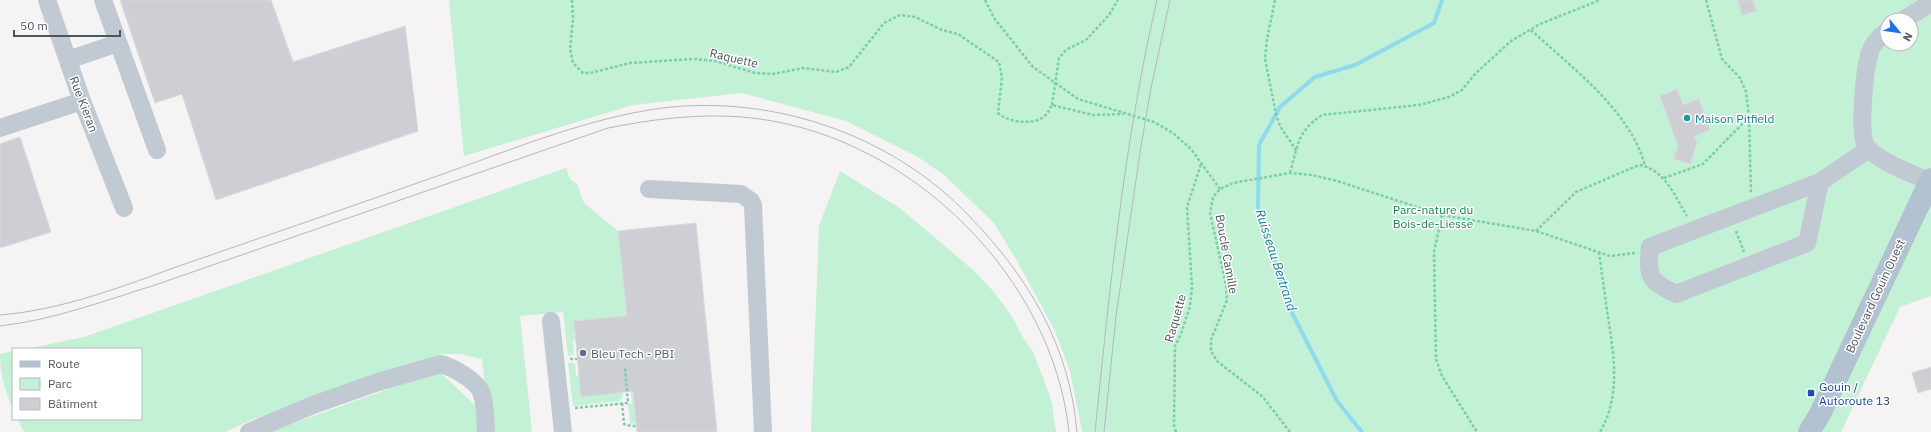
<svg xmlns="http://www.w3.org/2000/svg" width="1931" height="432" font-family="'IBM Plex Sans',sans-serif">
  <rect width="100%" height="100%" fill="#f5f3f3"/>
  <path fill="#c3f1d5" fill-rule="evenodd" d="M 449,0 L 1931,0 L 1931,296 L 1900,307 L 1841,432 L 1082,432 L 1070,371 L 1055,331 L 1017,261 L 994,223 L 944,175 L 918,157 L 846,121 L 742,93 L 633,105 L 464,156 ZM 1887,20 L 1911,20 L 1911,44 L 1887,44 Z
    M 566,168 L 570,179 L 577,184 L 584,203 L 618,231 L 629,339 L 611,341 L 608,318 L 574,321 L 575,340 L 573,341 L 574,355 L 568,356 L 563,312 L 520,316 L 532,432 L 490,432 L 482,359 L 460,354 L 442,354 L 249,421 L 225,432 L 24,432 L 18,419 L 141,419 L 141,349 L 26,349 L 84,337 Z
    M 840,171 L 901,209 L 973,270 L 994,292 L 1011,315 L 1024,339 L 1033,352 L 1051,399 L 1056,432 L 811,432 L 819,226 Z
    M 13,351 L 13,409 C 5,392 0,373 0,354 Z
    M 568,363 L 575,363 L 576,376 L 620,369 L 623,395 L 620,401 L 573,406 Z
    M 630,367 L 636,423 L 630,424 L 628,404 L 632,404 L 628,368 Z
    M 444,369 L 444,376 L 477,407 L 480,432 L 269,432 Z"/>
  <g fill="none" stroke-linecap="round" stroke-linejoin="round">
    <path stroke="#90daee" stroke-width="4" d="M 1362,432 L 1337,401 L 1288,305 L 1258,207 L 1259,145 L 1280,107 L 1315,77 L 1355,65 L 1434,23 L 1442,0"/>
  </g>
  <path fill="#cdcfd5" stroke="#d7d9de" d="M 120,0 L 271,0 L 293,62 L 405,26 L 418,131 L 216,200 L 182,94 L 155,103 Z
    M 1738,0 L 1753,0 L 1756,11 L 1742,15 Z
    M 1677,89 L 1683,105 L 1699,99 L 1710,130 L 1694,136 L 1697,143 L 1690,164 L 1674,159 L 1678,146 L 1660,96 Z
    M 20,137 L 51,232 L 0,248 L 0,144 Z
    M 696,223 L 717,432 L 637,432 L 633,391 L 581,397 L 574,321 L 627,316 L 618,231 Z
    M 1931,367 L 1931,389 L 1918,393 L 1912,373 Z"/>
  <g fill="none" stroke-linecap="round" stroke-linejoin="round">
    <path stroke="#7ad0a6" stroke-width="2.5" stroke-dasharray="3 2" stroke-linecap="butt" d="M 572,0 L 573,19 L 570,49 L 573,63 L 583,73 L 590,73 L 630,63 L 693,59 L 715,61 L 755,73 L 773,74 L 803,68 L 836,72 L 849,67 L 884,23 L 900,15 L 915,17 L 942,30 L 958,34 L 999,62 L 1002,77 L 998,113 C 1007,122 1031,125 1042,118 C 1047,115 1049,110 1052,105 L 1093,115 L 1123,114
      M 985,0 L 994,18 L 1033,67 L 1078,99 L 1154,122 L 1173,133 L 1191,149 L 1220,189
      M 1275,0 L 1267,39 L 1265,59 L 1276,114 L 1280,126 L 1296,150
      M 1706,0 L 1722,59 L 1740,78 L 1746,92 L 1749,117 L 1751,193
      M 1531,30 C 1571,67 1631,111 1645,166
      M 1052,105 L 1059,58 L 1066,50 L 1086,40 L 1109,15 L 1118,0
      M 1290,173 C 1298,145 1297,132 1322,115 L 1419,105 L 1449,97 L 1462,90 L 1475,74 L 1511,41 L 1540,24 L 1600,0
      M 1664,178 L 1703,164 L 1749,117
      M 1442,215 L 1434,252 L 1436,359 L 1442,376 L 1477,432
      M 1536,231 L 1576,192 L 1639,165 C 1665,169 1675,197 1687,216
      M 1736,231 L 1744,252
      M 1599,252 C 1602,274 1605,296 1608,317 C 1614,356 1621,396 1600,432
      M 570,359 L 577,359
      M 622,403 L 624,424 L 631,426 L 636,426
      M 575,408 L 628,403 L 625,368
      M 1176,432 L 1174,425 L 1175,346 L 1181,334 L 1190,306 L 1192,287 L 1187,207 L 1201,164
      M 1290,432 L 1263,397 L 1217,361 L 1211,351 L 1211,340 L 1227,300 L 1226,285 L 1210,213 L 1213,197 L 1220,189 L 1233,183 L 1290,173 L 1312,175 L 1337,181 L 1442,215 L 1536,231 L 1610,256 L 1635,253"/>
    <path stroke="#c1cad2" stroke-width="18" d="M 47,0 L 82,101 L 124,208
      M 103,0 L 157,150
      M 1903,20 L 1931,3
      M 1887,31 C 1879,37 1873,43 1870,52 C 1865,66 1858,134 1866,146 C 1878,162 1912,173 1930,182
      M 68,60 L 118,43
      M 0,128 L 82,101
      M 1820,182 L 1650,247 C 1647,277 1649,281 1676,294 L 1807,243 L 1820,182 L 1869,149
      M 649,189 L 741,194 L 751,201 L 753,205 L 763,432
      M 551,321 L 563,432
      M 249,432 L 313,405 L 378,382 L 441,364 C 452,367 476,380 481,392 C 486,403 485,420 486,432"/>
    <path stroke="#b3c2d1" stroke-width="22" d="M 1809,432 L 1820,414 L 1931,179"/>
    <path stroke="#b5b8bd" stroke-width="1" d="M 0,315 C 62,310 121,287 179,266 C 266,236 353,206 440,175 C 508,151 577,122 649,110 C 764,91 891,132 971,218 C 1029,278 1070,347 1077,432
      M 0,326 C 53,320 104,301 155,285 L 608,128 C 659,118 709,112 760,119 C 913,140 1053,278 1069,432
      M 1095,432 C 1110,287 1124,142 1157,0
      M 1104,432 L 1116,316 L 1141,146 L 1151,88 L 1170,0"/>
  </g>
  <circle fill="#0f9aa8" stroke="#fff" stroke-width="1.5" cx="1687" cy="118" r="4"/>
  <circle fill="#5c6f8a" stroke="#fff" stroke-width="1.5" cx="583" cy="353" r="4"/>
  <rect fill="#1a4fb4" stroke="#fff" stroke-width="1.5" x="1807" y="389" width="8" height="8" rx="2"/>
  <g text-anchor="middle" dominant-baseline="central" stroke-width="3" stroke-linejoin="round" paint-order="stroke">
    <g font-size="12" fill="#4a5661" stroke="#fff">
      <text transform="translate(734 58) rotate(13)">Raquette</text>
      <text transform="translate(84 104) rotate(69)">Rue Kieran</text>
      <text transform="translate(1227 254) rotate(80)">Boucle Camille</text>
      <text transform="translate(1875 296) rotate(-65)">Boulevard Gouin Ouest</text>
      <text transform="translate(1175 318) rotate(-74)">Raquette</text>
    </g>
    <g font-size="12" fill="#0d838f" stroke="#fff" text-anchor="start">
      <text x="1695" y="118">Maison Pitfield</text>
    </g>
    <g font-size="12" fill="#17864f" stroke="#fff">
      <text x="1433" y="209">Parc-nature du<tspan x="1433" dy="14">Bois-de-Liesse</tspan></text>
    </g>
    <g font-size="12" fill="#4e5e75" stroke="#fff" text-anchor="start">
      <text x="591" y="353">Bleu Tech - PBI</text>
    </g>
    <g font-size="12" fill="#164399" stroke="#fff" text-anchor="start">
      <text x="1819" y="386">Gouin /<tspan x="1819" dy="14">Autoroute 13</tspan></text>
    </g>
    <g font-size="13" font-style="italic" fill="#0c7c9b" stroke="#fff">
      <text transform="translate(1276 260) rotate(72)">Ruisseau Bertrand</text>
    </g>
  </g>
  <rect x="12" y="348" width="130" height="72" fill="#ffffff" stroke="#b7bbc0"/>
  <rect x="20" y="361" width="20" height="6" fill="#b3c2d1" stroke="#b7bbc0"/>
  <text x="48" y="368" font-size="12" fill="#4a5661">Route</text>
  <rect x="20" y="378" width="20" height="12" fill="#c3f1d5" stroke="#b7bbc0"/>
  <text x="48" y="388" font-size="12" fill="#4a5661">Parc</text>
  <rect x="20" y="398" width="20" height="12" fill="#cdcfd5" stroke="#b7bbc0"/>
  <text x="48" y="408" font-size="12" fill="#4a5661">Bâtiment</text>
  <g transform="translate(1899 32) rotate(119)"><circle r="19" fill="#ffffff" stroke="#b7bbc0"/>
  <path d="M0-3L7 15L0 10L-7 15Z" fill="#1a73e8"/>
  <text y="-6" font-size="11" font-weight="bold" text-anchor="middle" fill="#4a5661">N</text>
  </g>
  <path d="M14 30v6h106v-6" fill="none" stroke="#4a5661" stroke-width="2"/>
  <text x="20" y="30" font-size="12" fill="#4a5661" stroke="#ffffff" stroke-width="3" paint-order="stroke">50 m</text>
</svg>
